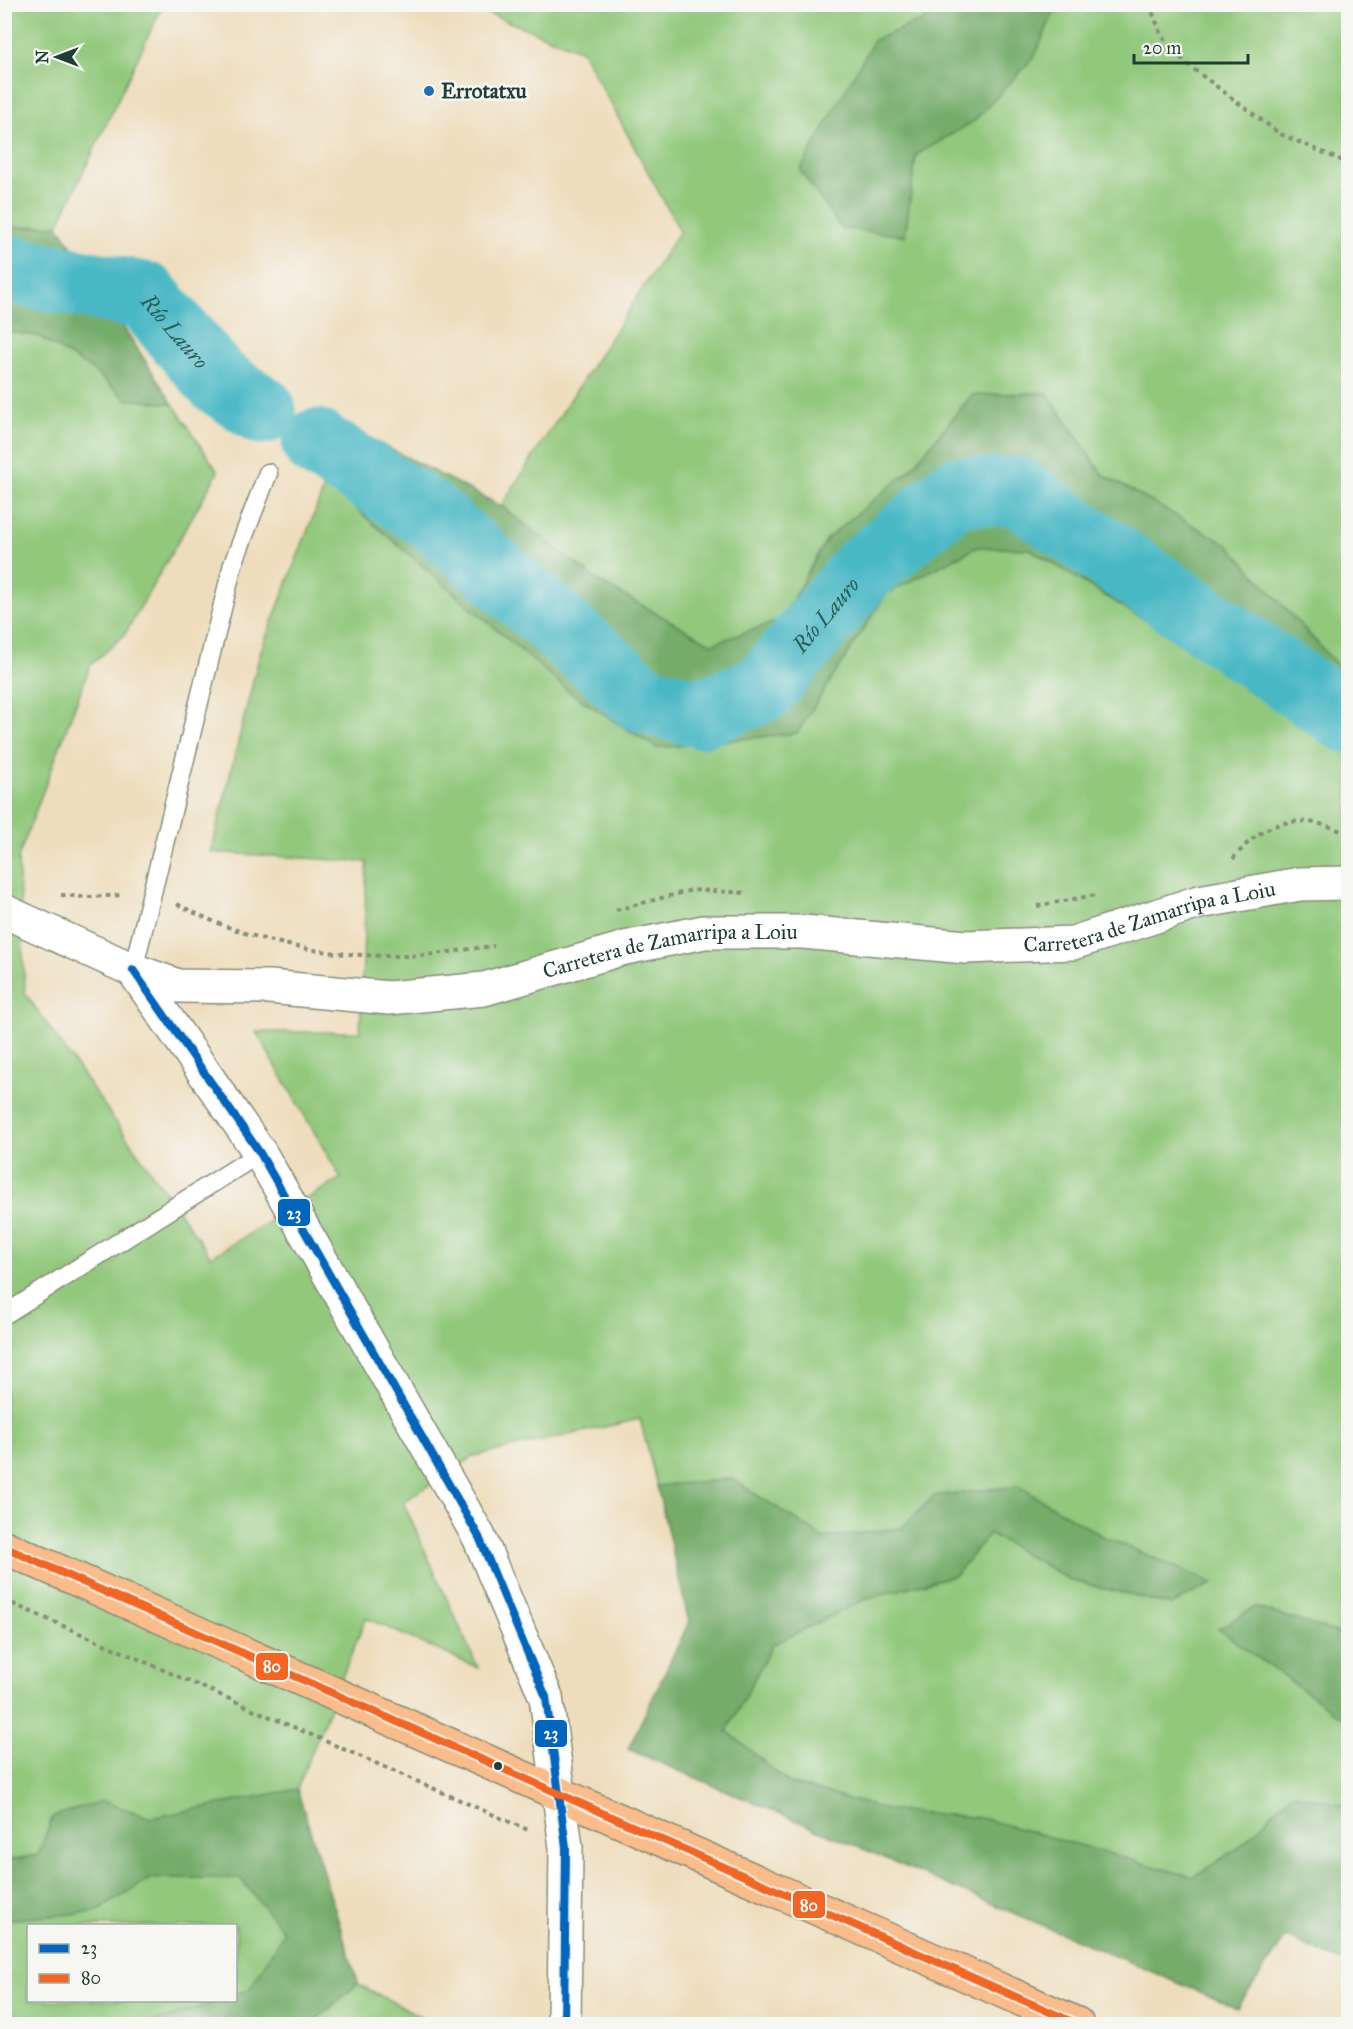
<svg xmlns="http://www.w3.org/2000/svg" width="1353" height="2029" font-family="'IM FELL Great Primer',serif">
  <rect width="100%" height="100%" fill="#f6f6f2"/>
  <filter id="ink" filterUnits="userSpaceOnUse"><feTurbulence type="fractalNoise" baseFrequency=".0167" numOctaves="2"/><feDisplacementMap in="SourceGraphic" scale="12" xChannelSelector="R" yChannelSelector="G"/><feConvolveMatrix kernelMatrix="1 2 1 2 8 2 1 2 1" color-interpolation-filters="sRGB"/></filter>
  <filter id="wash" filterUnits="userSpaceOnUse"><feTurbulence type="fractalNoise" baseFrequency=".008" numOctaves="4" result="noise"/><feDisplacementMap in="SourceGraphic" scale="24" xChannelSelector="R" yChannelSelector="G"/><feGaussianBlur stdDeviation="1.35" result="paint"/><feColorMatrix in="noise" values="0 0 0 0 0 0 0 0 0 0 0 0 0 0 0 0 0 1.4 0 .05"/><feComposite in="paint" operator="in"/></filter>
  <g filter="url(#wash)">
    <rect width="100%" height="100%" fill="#eeddbc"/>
    <path fill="#91c87b" stroke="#588258" stroke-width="1.5" d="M 5,5 L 163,5 L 58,225 L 5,228 Z
      M 467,5 L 960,5 L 874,40 L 905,235 L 916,155 L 974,121 L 1034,57 L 1057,5 L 1348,5 L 1348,677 L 1228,545 L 1102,474 L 1047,393 L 972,395 L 910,470 L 827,539 L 781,620 L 712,644 L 601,583 L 501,506 L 680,231 L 582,51 Z
      M 5,331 L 38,336 L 90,368 L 126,399 L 173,404 L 218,472 L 125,634 L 90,666 L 18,858 L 25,993 L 211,1257 L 341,1178 L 256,1032 L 360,1032 L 367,862 L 211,852 L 260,653 L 326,483 L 572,694 L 657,748 L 797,733 L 886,594 L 977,547 L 1030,549 L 1348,746 L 1348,1636 L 1255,1607 L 1218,1629 L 1348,1722 L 1348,1806 L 1292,1793 L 1240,1847 L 1193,1877 L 981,1818 L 888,1810 L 789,1783 L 727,1731 L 772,1645 L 868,1598 L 956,1575 L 989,1533 L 1070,1580 L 1171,1605 L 1212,1583 L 1102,1536 L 1018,1486 L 934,1496 L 902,1528 L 824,1538 L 732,1479 L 657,1486 L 640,1419 L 474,1456 L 403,1502 L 478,1668 L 366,1618 L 297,1789 L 151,1818 L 102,1801 L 38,1855 L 5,1861 Z
      M 151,1878 L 240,1878 L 285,1932 L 250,1989 L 236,1994 L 236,1926 L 28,1926 L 28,2000 L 218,2001 L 149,2024 L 5,2024 L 5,1920 L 95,1912 Z
      M 358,1984 L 435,2024 L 311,2024 Z"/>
    <path fill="#74ac6b" stroke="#4a7450" stroke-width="1.5" d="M 960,5 L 1057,5 L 1034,57 L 974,121 L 916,155 L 905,236 L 841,228 L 800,170 L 874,40 Z
      M 58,225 L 173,404 L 126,399 L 90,368 L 38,336 L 5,331 L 5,228 Z
      M 1047,393 L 1102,474 L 1228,545 L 1348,677 L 1348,746 L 1030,549 L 977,547 L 886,594 L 797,733 L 657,748 L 572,694 L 326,483 L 348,427 L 501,506 L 601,583 L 712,644 L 781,620 L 827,539 L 910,470 L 972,395 Z
      M 732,1479 L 824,1538 L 902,1528 L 934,1496 L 1018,1486 L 1102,1536 L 1213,1583 L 1171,1605 L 1070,1580 L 989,1533 L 956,1575 L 868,1598 L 772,1645 L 727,1731 L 789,1783 L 888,1810 L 981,1818 L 1193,1877 L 1240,1847 L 1292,1793 L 1348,1806 L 1348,1964 L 1286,1937 L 1237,2008 L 628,1749 L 689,1622 L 657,1486 Z
      M 1255,1607 L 1348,1636 L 1348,1722 L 1218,1629 Z
      M 297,1789 L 358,1983 L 311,2024 L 149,2024 L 218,2001 L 236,2000 L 236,1994 L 250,1989 L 284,1932 L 240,1878 L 151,1878 L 95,1912 L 5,1920 L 5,1861 L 38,1855 L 53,1816 L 102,1801 L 151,1818 Z"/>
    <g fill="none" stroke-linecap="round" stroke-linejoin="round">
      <g stroke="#4ab8c5" stroke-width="69">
        <path id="s1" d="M 4,268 L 145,296 L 218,381 L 262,410"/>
        <path id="s2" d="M 316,443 L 431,516 L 642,698 L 700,714 L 764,688 L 862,571 L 957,491 L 1018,492 L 1348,719"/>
      </g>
    </g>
  </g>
  <g filter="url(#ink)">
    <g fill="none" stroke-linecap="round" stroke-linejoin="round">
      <g stroke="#868d78" stroke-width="21">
        <path id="lane" d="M 133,970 L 233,564 L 268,473
          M 4,1315 L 260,1153"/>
      </g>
      <g stroke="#868d78" stroke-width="36">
        <g id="street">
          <path id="s3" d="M 4,911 L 133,970 L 178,986 L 269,987 L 389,998 L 484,989 L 625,948 L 704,932 L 803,932 L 966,947 L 1073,943 L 1199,902 L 1300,884 L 1348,883"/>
          <path d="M 133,970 L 260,1153 L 479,1537 L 546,1697 L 566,1847 L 564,2024"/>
        </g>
      </g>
      <g stroke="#868d78" stroke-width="36">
        <path id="primary" d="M 4,1547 L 1077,2024"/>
      </g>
      <path stroke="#868d78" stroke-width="4" stroke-dasharray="4.5 4.5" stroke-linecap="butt" d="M 1149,4 L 1162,36 L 1184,62 L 1280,134 L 1348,163
        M 1233,859 C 1266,818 1300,812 1348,834
        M 61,895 L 86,897 L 122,895
        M 177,904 C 249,942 322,957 403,956 C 433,956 464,949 494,946
        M 1037,906 L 1095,895
        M 616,910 L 692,890 L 747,893
        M 4,1600 L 528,1830"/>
      <use href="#lane" stroke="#fff" stroke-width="18"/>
      <use href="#street" stroke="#fff" stroke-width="33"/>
      <use href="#primary" stroke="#f9bc8a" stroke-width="33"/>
      <g stroke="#f6f6f2" stroke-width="12">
        <path id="bus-1" d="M 133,970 L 260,1153 L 479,1537 L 546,1697 L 566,1847 L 564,2024"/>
      </g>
      <g stroke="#f6f6f2" stroke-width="12">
        <path id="bus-2" d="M 4,1547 L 1077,2024"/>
      </g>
      <use href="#bus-1" stroke="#0065bd" stroke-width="8"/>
      <use href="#bus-2" stroke="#f26522" stroke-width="8"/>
    </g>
  </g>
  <circle fill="#1f6fb2" stroke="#f6f6f2" stroke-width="2" cx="429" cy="91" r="6"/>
  <circle fill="#1f3d34" stroke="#f6f6f2" stroke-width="2" cx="498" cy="1766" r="5"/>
  <g text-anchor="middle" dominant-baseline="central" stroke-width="5" stroke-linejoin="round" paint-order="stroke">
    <g font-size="21" font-weight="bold" fill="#1f3d34" stroke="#f6f6f2" text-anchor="start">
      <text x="441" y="91">Errotatxu</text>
    </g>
    <g font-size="21" fill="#1f3d34" stroke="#f6f6f2">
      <text stroke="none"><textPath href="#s3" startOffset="1174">Carretera de Zamarripa a Loiu</textPath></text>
      <text stroke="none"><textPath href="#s3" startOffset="688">Carretera de Zamarripa a Loiu</textPath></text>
    </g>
    <g font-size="22" font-style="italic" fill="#2a5c58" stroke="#f6f6f2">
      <text stroke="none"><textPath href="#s1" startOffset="190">Río Lauro</textPath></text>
      <text stroke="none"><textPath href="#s2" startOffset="640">Río Lauro</textPath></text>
    </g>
  </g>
  <g stroke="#f6f6f2" stroke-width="2">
    <rect x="277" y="1198" width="34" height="29" rx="6" fill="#0065bd"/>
    <rect x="255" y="1652" width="34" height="29" rx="6" fill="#f26522"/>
    <rect x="534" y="1719" width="34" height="29" rx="6" fill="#0065bd"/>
    <rect x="792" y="1890" width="34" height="29" rx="6" fill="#f26522"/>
  </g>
  <g font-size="16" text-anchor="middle" font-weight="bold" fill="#fff">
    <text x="294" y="1219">23</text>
    <text x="272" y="1672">80</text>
    <text x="551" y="1739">23</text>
    <text x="809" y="1911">80</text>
  </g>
  <rect width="1353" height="2029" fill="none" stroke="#f6f6f2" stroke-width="24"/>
  <rect x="27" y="1924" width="210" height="78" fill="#f6f6f2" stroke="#a0aca6" stroke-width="1.5"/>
  <rect x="39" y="1944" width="30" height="9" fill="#0065bd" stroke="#a0aca6" stroke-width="1.5"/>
  <text x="81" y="1954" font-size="18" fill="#1f3d34">23</text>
  <rect x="39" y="1974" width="30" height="9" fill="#f26522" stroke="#a0aca6" stroke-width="1.5"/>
  <text x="81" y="1984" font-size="18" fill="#1f3d34">80</text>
  <g transform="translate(57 57) rotate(270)" stroke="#f6f6f2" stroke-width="4.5" paint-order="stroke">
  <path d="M0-4.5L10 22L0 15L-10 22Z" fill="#1f3d34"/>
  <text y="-9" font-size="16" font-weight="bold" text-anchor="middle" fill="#1f3d34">N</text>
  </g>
  <path d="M1134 54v9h114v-9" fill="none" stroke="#1f3d34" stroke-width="3"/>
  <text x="1143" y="54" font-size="18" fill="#1f3d34" stroke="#f6f6f2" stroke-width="4.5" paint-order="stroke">20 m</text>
</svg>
